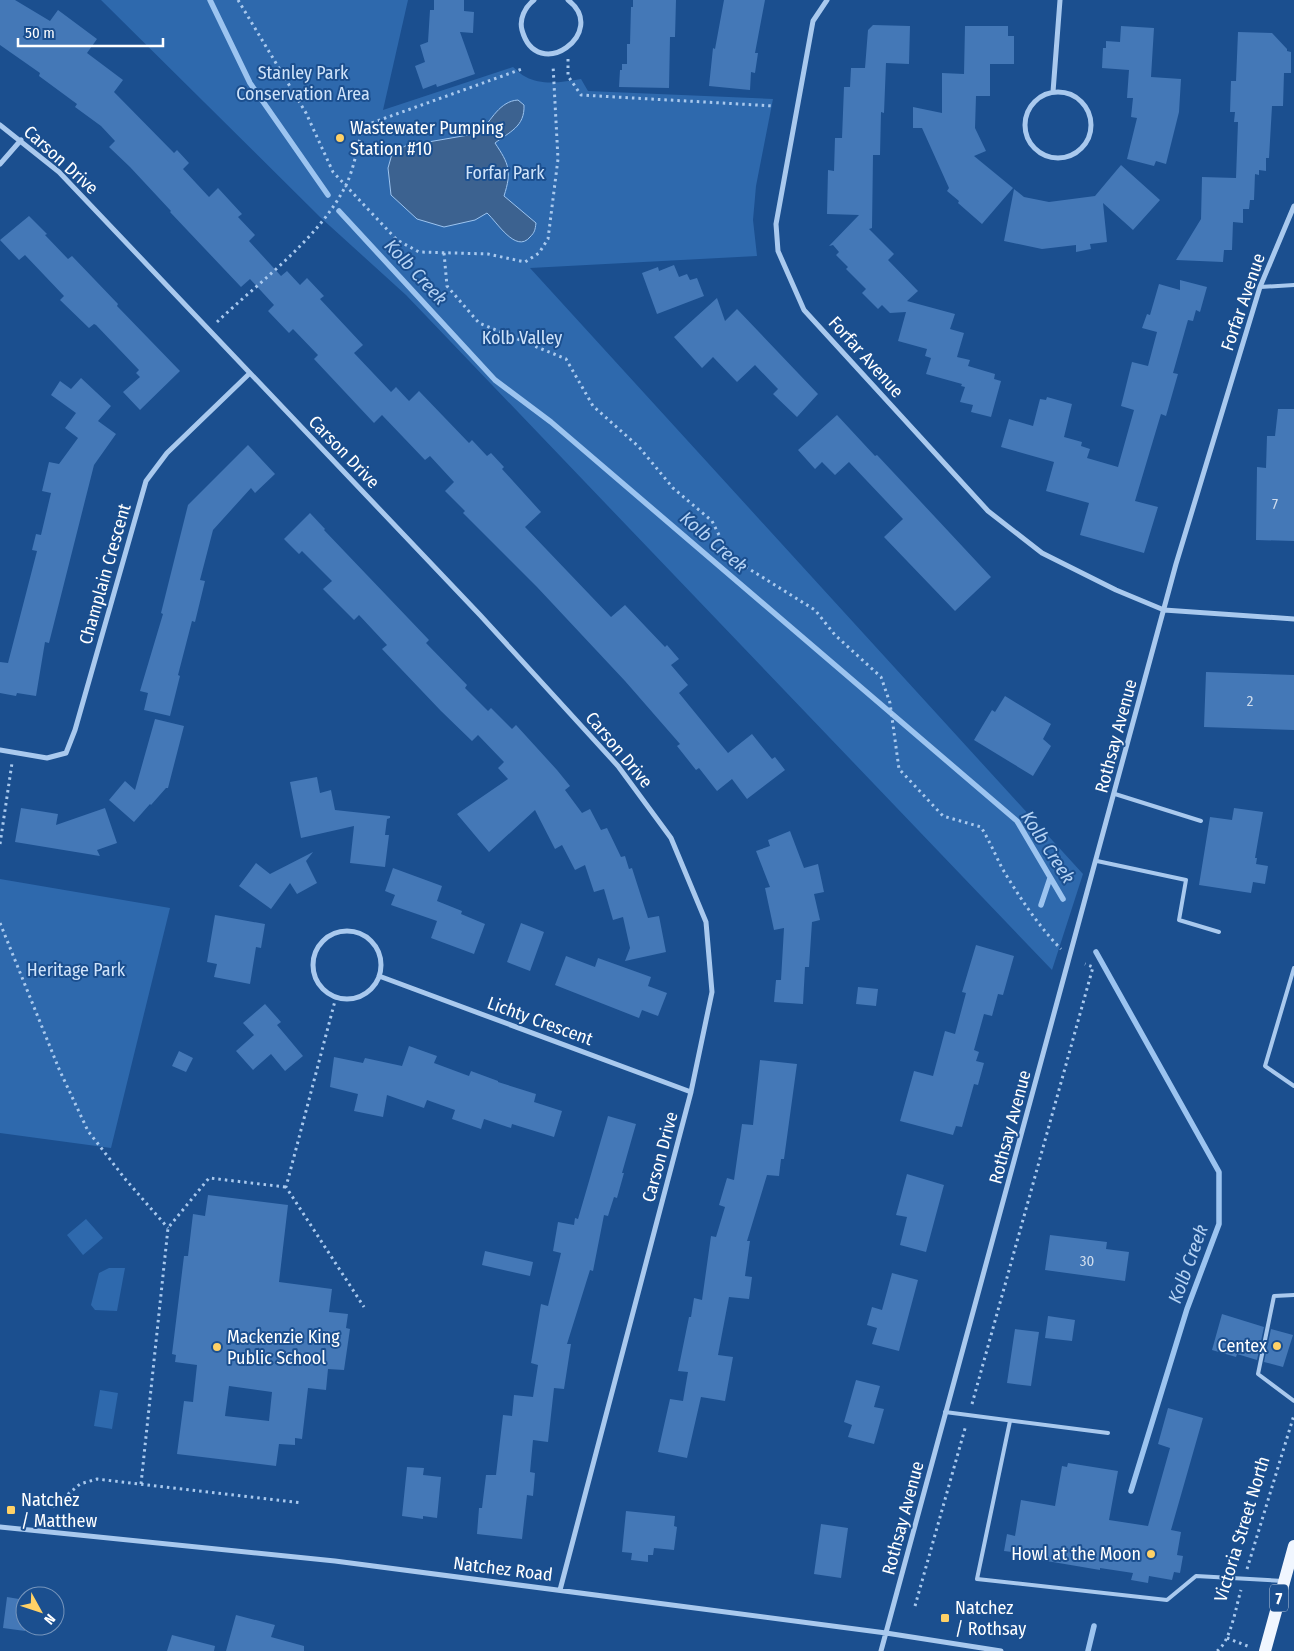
<svg xmlns="http://www.w3.org/2000/svg" width="1294" height="1651" font-family="'Fira Sans Condensed',sans-serif">
  <rect width="100%" height="100%" fill="#1b4f8f"/>
  <path fill="#2e69ad" d="M 101,0 L 408,0 L 383,110 L 513,67 C 517,70 521,75 526,77 C 542,86 564,82 581,79 L 588,91 L 773,99 L 756,186 L 753,220 L 757,256 L 530,268 L 1083,874 L 1052,970 L 406,295 L 320,217 Z
    M 0,879 L 170,908 L 111,1148 L 0,1133 Z
    M 86,1219 L 103,1238 L 83,1255 L 67,1235 Z
    M 109,1268 L 125,1268 L 117,1311 L 95,1310 L 91,1305 L 99,1273 Z
    M 100,1390 L 118,1393 L 112,1429 L 94,1426 Z"/>
  <path fill="#3c6290" stroke="#9cc4f0" d="M 518,100 L 524,105 C 525,127 509,132 495,143 C 509,164 512,171 504,196 L 536,223 C 535,230 535,232 530,237 C 516,254 497,222 487,213 L 475,220 L 444,227 L 417,219 L 391,195 L 388,168 L 392,154 L 405,146 L 480,133 C 491,120 500,101 518,100 Z"/>
  <g fill="none" stroke-linecap="round" stroke-linejoin="round">
    <path stroke="#9cc4f0" stroke-width="5.5" d="M 210,0 L 250,83 L 328,195
      M 339,211 L 495,380 L 551,422 L 1017,821 L 1063,899
      M 1041,905 L 1050,878
      M 1096,952 L 1219,1172 L 1219,1224 L 1187,1309 L 1131,1491
      M 1088,1651 L 1094,1626"/>
  </g>
  <path fill="#4478b7" fill-rule="evenodd" d="M 0,0 L 15,0 L 50,21 L 58,10 L 97,39 L 87,53 L 123,80 L 114,92 L 174,153 L 177,150 L 189,163 L 183,169 L 209,197 L 218,188 L 242,214 L 238,217 L 255,235 L 249,241 L 281,276 L 287,271 L 300,285 L 307,278 L 324,296 L 320,299 L 363,345 L 354,353 L 391,392 L 396,387 L 409,401 L 419,391 L 469,443 L 472,440 L 487,456 L 491,453 L 504,467 L 502,469 L 541,512 L 525,527 L 611,617 L 625,605 L 665,647 L 667,645 L 679,659 L 671,665 L 688,685 L 679,693 L 728,753 L 752,734 L 772,759 L 775,757 L 785,770 L 747,799 L 732,779 L 717,791 L 699,768 L 696,770 L 677,746 L 680,744 L 625,681 L 537,587 L 463,513 L 465,511 L 445,491 L 454,482 L 430,456 L 425,460 L 382,415 L 374,423 L 314,359 L 318,355 L 293,329 L 289,333 L 268,311 L 274,305 L 250,279 L 241,287 L 170,212 L 171,211 L 130,167 L 109,147 L 115,141 L 101,126 L 75,107 L 77,104 L 39,76 L 40,73 L 0,45 Z
    M 434,0 L 464,0 L 464,11 L 474,12 L 473,33 L 460,32 L 475,74 L 437,87 L 436,84 L 423,89 L 415,66 L 425,62 L 420,45 L 428,42 L 430,10 L 434,10 Z
    M 633,0 L 676,0 L 675,37 L 670,37 L 669,88 L 619,87 L 620,70 L 622,70 L 622,64 L 627,64 L 627,44 L 630,44 L 631,7 L 633,7 Z
    M 724,0 L 765,0 L 755,53 L 758,53 L 755,73 L 751,72 L 750,90 L 709,86 L 713,48 L 715,49 Z
    M 873,25 L 910,26 L 909,64 L 886,63 L 884,113 L 881,112 L 880,155 L 873,155 L 872,228 L 869,229 L 894,254 L 888,260 L 918,291 L 907,301 L 955,314 L 950,329 L 964,333 L 957,357 L 970,360 L 968,366 L 995,374 L 994,379 L 1001,381 L 991,417 L 971,412 L 973,405 L 960,402 L 965,387 L 961,386 L 962,384 L 926,374 L 931,358 L 925,356 L 927,349 L 898,341 L 906,312 L 890,313 L 882,305 L 878,309 L 862,293 L 866,289 L 846,269 L 848,267 L 836,255 L 839,252 L 833,245 L 829,246 L 859,215 L 827,214 L 828,170 L 834,171 L 835,138 L 842,138 L 844,87 L 850,87 L 851,68 L 865,68 L 868,30 Z
    M 965,26 L 1008,26 L 1008,36 L 1014,36 L 1014,64 L 990,64 L 990,96 L 976,96 L 975,128 L 986,151 L 974,156 L 1013,188 L 982,224 L 958,203 L 959,201 L 947,191 L 949,188 L 922,128 L 913,128 L 913,107 L 942,113 L 942,73 L 964,74 Z
    M 1121,26 L 1154,28 L 1151,77 L 1181,79 L 1179,112 L 1166,164 L 1156,161 L 1154,166 L 1127,159 L 1137,118 L 1131,117 L 1133,98 L 1127,98 L 1129,70 L 1102,68 L 1103,48 L 1106,48 L 1106,41 L 1120,42 Z
    M 1238,32 L 1272,33 L 1287,49 L 1287,51 L 1291,52 L 1291,73 L 1284,73 L 1283,106 L 1272,106 L 1269,158 L 1266,158 L 1266,171 L 1259,170 L 1259,175 L 1255,174 L 1254,200 L 1250,200 L 1249,209 L 1243,209 L 1243,223 L 1233,222 L 1232,250 L 1224,250 L 1223,262 L 1176,260 L 1201,219 L 1202,177 L 1236,178 L 1238,122 L 1234,122 L 1235,112 L 1230,112 L 1231,81 L 1236,81 Z
    M 1121,165 L 1160,200 L 1133,230 L 1103,203 L 1107,242 L 1090,244 L 1091,249 L 1076,252 L 1076,245 L 1042,249 L 1004,241 L 1014,189 L 1024,197 L 1049,202 L 1095,196 Z
    M 29,216 L 47,234 L 45,235 L 68,259 L 72,256 L 118,304 L 117,306 L 180,371 L 140,410 L 123,392 L 140,377 L 136,373 L 139,370 L 96,325 L 94,324 L 89,328 L 60,300 L 64,296 L 25,255 L 19,260 L 0,240 Z
    M 674,265 L 679,277 L 687,274 L 690,280 L 697,278 L 704,296 L 657,314 L 642,273 L 658,267 L 659,271 Z
    M 1180,280 L 1207,287 L 1200,312 L 1196,310 L 1193,321 L 1188,320 L 1173,373 L 1178,374 L 1166,416 L 1161,414 L 1135,501 L 1158,507 L 1144,553 L 1080,535 L 1089,503 L 1046,491 L 1054,462 L 1001,447 L 1009,419 L 1033,426 L 1040,399 L 1046,400 L 1047,397 L 1072,404 L 1064,437 L 1082,442 L 1081,446 L 1090,449 L 1087,458 L 1118,467 L 1134,410 L 1121,406 L 1132,362 L 1148,366 L 1157,332 L 1142,328 L 1147,314 L 1150,315 L 1159,284 L 1180,290 Z
    M 717,298 L 725,321 L 737,309 L 818,394 L 797,417 L 773,394 L 778,389 L 755,365 L 737,382 L 713,357 L 702,368 L 674,337 Z
    M 81,378 L 111,406 L 98,421 L 116,434 L 94,465 L 49,643 L 45,642 L 36,696 L 17,693 L 16,696 L 0,693 L 0,662 L 8,663 L 37,551 L 32,550 L 36,534 L 41,535 L 51,493 L 42,491 L 49,462 L 59,464 L 78,438 L 65,428 L 76,413 L 51,395 L 60,381 L 71,389 Z
    M 1278,409 L 1294,409 L 1294,541 L 1256,540 L 1257,467 L 1266,468 L 1267,436 L 1275,436 Z
    M 837,415 L 875,456 L 877,455 L 907,487 L 991,577 L 955,611 L 884,537 L 903,519 L 849,462 L 835,475 L 822,462 L 815,469 L 798,450 Z
    M 248,445 L 275,474 L 255,493 L 251,488 L 213,530 L 200,580 L 205,581 L 195,622 L 192,621 L 178,675 L 180,676 L 170,716 L 144,710 L 148,693 L 140,691 L 163,614 L 161,613 L 188,505 Z
    M 310,513 L 325,529 L 324,530 L 429,640 L 426,643 L 467,685 L 465,688 L 488,711 L 491,708 L 512,729 L 516,725 L 557,770 L 570,786 L 565,790 L 582,813 L 590,809 L 601,830 L 607,828 L 621,857 L 625,856 L 629,869 L 632,868 L 648,918 L 659,916 L 666,952 L 625,961 L 630,948 L 623,917 L 613,920 L 604,889 L 594,892 L 585,865 L 575,870 L 562,845 L 555,849 L 535,810 L 489,852 L 457,814 L 508,779 L 498,768 L 504,762 L 478,735 L 472,741 L 441,711 L 382,649 L 387,645 L 359,615 L 354,620 L 323,589 L 332,581 L 302,551 L 299,554 L 284,539 Z
    M 1206,672 L 1294,675 L 1294,730 L 1204,727 Z
    M 1005,696 L 1051,724 L 1043,739 L 1051,746 L 1033,776 L 974,740 L 992,710 L 995,712 Z
    M 155,719 L 184,726 L 168,788 L 166,788 L 151,805 L 150,804 L 134,822 L 109,800 L 125,781 L 135,790 Z
    M 317,777 L 320,793 L 331,790 L 335,810 L 390,816 L 390,818 L 387,819 L 385,835 L 389,835 L 385,867 L 350,863 L 354,826 L 301,838 L 290,782 Z
    M 21,808 L 58,814 L 56,825 L 105,808 L 117,843 L 97,850 L 100,856 L 15,842 Z
    M 1234,808 L 1263,812 L 1255,858 L 1257,858 L 1256,864 L 1268,866 L 1265,884 L 1253,882 L 1251,893 L 1199,885 L 1210,817 L 1232,820 Z
    M 790,831 L 804,868 L 818,864 L 824,892 L 814,894 L 820,920 L 812,922 L 809,967 L 805,967 L 803,1004 L 774,1002 L 776,980 L 781,980 L 784,928 L 774,930 L 765,888 L 770,887 L 756,851 L 770,846 L 768,840 Z
    M 313,852 L 306,861 L 317,883 L 297,894 L 290,883 L 271,909 L 239,886 L 256,863 L 270,874 Z
    M 393,868 L 442,886 L 437,901 L 462,911 L 461,914 L 485,924 L 474,954 L 431,938 L 437,921 L 391,905 L 395,895 L 385,891 Z
    M 215,915 L 265,924 L 261,948 L 256,947 L 250,984 L 214,977 L 217,964 L 207,962 Z
    M 521,923 L 544,932 L 530,971 L 507,962 Z
    M 976,945 L 1014,956 L 1003,995 L 998,994 L 992,1016 L 984,1014 L 974,1050 L 979,1052 L 976,1061 L 984,1063 L 978,1085 L 974,1084 L 962,1127 L 956,1126 L 953,1135 L 900,1121 L 914,1071 L 933,1076 L 945,1031 L 955,1034 L 966,993 L 962,992 Z
    M 566,956 L 595,967 L 598,958 L 651,977 L 648,986 L 667,993 L 658,1016 L 642,1010 L 639,1018 L 555,985 Z
    M 858,987 L 878,989 L 876,1006 L 856,1004 Z
    M 265,1004 L 281,1022 L 277,1025 L 303,1056 L 285,1071 L 271,1054 L 253,1070 L 236,1051 L 254,1035 L 243,1023 Z
    M 409,1046 L 437,1056 L 434,1063 L 469,1076 L 471,1071 L 498,1081 L 498,1082 L 536,1094 L 534,1102 L 562,1111 L 554,1137 L 512,1124 L 511,1128 L 484,1119 L 481,1129 L 452,1119 L 455,1110 L 427,1100 L 424,1108 L 387,1095 L 383,1117 L 354,1111 L 358,1094 L 330,1087 L 334,1057 L 363,1063 L 365,1058 L 402,1066 Z
    M 179,1051 L 193,1058 L 186,1072 L 172,1066 Z
    M 760,1060 L 797,1064 L 784,1159 L 781,1159 L 779,1176 L 767,1175 L 747,1241 L 750,1241 L 745,1276 L 752,1277 L 749,1299 L 729,1297 L 718,1355 L 733,1357 L 725,1401 L 701,1397 L 687,1458 L 658,1452 L 670,1399 L 683,1401 L 688,1372 L 678,1371 L 689,1317 L 691,1317 L 694,1298 L 702,1300 L 711,1236 L 716,1237 L 725,1207 L 719,1205 L 727,1178 L 734,1180 L 742,1124 L 753,1125 Z
    M 608,1116 L 636,1124 L 622,1173 L 624,1173 L 617,1198 L 614,1197 L 608,1216 L 604,1215 L 593,1271 L 590,1270 L 567,1344 L 571,1344 L 564,1389 L 554,1388 L 548,1442 L 533,1440 L 530,1472 L 535,1473 L 533,1496 L 527,1495 L 522,1539 L 477,1534 L 479,1508 L 482,1508 L 486,1475 L 496,1475 L 503,1415 L 512,1416 L 514,1395 L 533,1397 L 538,1365 L 531,1363 L 541,1304 L 548,1306 L 561,1253 L 553,1251 L 558,1222 L 574,1225 L 575,1218 L 578,1219 Z
    M 907,1174 L 944,1185 L 926,1252 L 900,1245 L 907,1217 L 896,1215 Z
    M 208,1195 L 288,1205 L 279,1282 L 332,1289 L 329,1312 L 348,1314 L 346,1328 L 350,1329 L 344,1370 L 328,1369 L 326,1390 L 308,1388 L 302,1439 L 295,1438 L 295,1445 L 279,1444 L 276,1466 L 177,1454 L 184,1401 L 193,1402 L 197,1365 L 175,1362 L 176,1355 L 172,1354 L 184,1256 L 188,1256 L 193,1214 L 205,1216 ZM 229,1386 L 272,1392 L 269,1421 L 225,1416 Z
    M 1050,1235 L 1107,1242 L 1106,1249 L 1129,1252 L 1125,1281 L 1045,1270 Z
    M 485,1251 L 533,1262 L 530,1276 L 482,1265 Z
    M 892,1273 L 918,1280 L 899,1351 L 872,1344 L 877,1328 L 867,1325 L 872,1307 L 882,1310 Z
    M 1222,1314 L 1264,1327 L 1257,1360 L 1237,1354 L 1236,1357 L 1212,1350 Z
    M 1048,1316 L 1075,1320 L 1072,1341 L 1045,1338 Z
    M 1015,1329 L 1039,1332 L 1031,1386 L 1007,1383 Z
    M 1271,1329 L 1293,1335 L 1283,1367 L 1264,1362 Z
    M 856,1380 L 880,1386 L 874,1407 L 884,1409 L 874,1444 L 848,1437 L 852,1425 L 844,1422 Z
    M 1168,1408 L 1203,1418 L 1171,1530 L 1181,1532 L 1177,1555 L 1183,1556 L 1180,1573 L 1174,1572 L 1172,1580 L 1149,1576 L 1148,1583 L 1131,1580 L 1133,1573 L 1100,1568 L 1100,1570 L 1012,1555 L 1012,1552 L 1004,1551 L 1007,1534 L 1015,1536 L 1021,1500 L 1055,1506 L 1062,1466 L 1067,1467 L 1068,1463 L 1118,1471 L 1109,1520 L 1148,1526 L 1170,1448 L 1158,1444 Z
    M 407,1467 L 424,1468 L 423,1475 L 441,1477 L 437,1518 L 423,1516 L 423,1519 L 402,1516 Z
    M 626,1511 L 675,1516 L 674,1526 L 677,1527 L 674,1550 L 654,1548 L 653,1555 L 648,1555 L 648,1562 L 631,1560 L 632,1553 L 622,1552 Z
    M 821,1524 L 848,1528 L 841,1578 L 814,1574 Z
    M 7,1597 L 25,1600 L 25,1631 L 3,1628 Z
    M 236,1615 L 275,1625 L 271,1637 L 304,1646 L 304,1651 L 226,1651 Z
    M 172,1635 L 215,1646 L 214,1651 L 167,1651 Z"/>
  <g fill="none" stroke-linecap="round" stroke-linejoin="round">
    <path stroke="#a9c9ee" stroke-width="3" stroke-dasharray="2.5 4" stroke-linecap="butt" d="M 238,0 L 306,113 L 333,172 L 397,240 L 419,252 L 488,254 L 525,262 L 539,253 L 548,239 L 558,159 L 553,65
      M 568,59 L 568,76 L 581,95 L 774,106
      M 444,253 L 447,286 L 479,323 L 566,359 L 593,406 L 639,447 L 673,488 L 712,521 L 730,557 L 815,610 L 835,635 L 881,677 L 890,703 L 899,769 L 943,816 L 981,827 C 989,840 995,854 1002,868 C 1018,895 1039,927 1061,949
      M 217,322 C 259,282 320,238 346,185 C 354,169 358,144 363,126 L 522,69
      M 0,844 L 12,763
      M 0,923 L 59,1069 L 88,1131 L 126,1180 L 168,1228
      M 336,997 L 286,1187 L 364,1307
      M 972,1404 L 1093,967 L 1085,964
      M 141,1484 L 168,1228 L 209,1178 L 286,1187
      M 53,1507 L 80,1484 L 97,1479 L 302,1503
      M 1247,1569 L 1294,1415
      M 915,1606 L 966,1425
      M 1227,1638 L 1250,1647
      M 1217,1651 C 1231,1641 1236,1606 1241,1590"/>
    <path stroke="#a9c9ee" stroke-width="4" d="M 1260,287 L 1294,285
      M 1115,794 L 1201,821
      M 1097,861 L 1186,880 L 1179,920 L 1219,932
      M 1294,968 L 1265,1066 L 1294,1086
      M 1294,1295 L 1274,1296 L 1258,1374 L 1294,1401
      M 945,1412 L 1108,1433
      M 1010,1421 L 977,1579 L 1167,1600 L 1196,1576 L 1283,1581"/>
    <path stroke="#a9c9ee" stroke-width="5" d="M 534,0 C 525,7 519,19 522,30 C 537,85 610,32 568,0
      M 827,0 L 813,21 L 776,224 L 778,251 L 804,310 L 988,511 L 1042,553 L 1116,590 L 1164,610 L 1294,619
      M 1053,92 L 1060,0
      M1025 125a33 33 0 1 1 66 0a33 33 0 1 1-66 0Z
      M 0,125 L 59,172 L 480,615 L 618,766 L 671,838 L 706,922 L 712,992 L 691,1092 L 560,1590
      M 0,164 L 21,140
      M 0,750 L 47,758 L 66,753 L 75,730 L 146,481 L 167,453 L 250,373
      M313 965a34 34 0 1 1 68 0a34 34 0 1 1-68 0Z
      M 379,976 L 691,1092
      M 0,1527 L 335,1561 L 886,1633 L 1001,1651
      M 881,1651 L 1176,564 L 1260,287 L 1294,206"/>
    <path stroke="#f0f6ff" stroke-width="12" d="M 1265,1651 L 1294,1546"/>
  </g>
  <g fill="#ffd166" stroke="#1b4f8f" stroke-width="2">
    <circle cx="340" cy="138" r="5"/>
    <circle cx="1277" cy="1346" r="5"/>
    <circle cx="217" cy="1347" r="5"/>
    <rect x="6" y="1505" width="10" height="10" rx="2.5"/>
    <circle cx="1151" cy="1554" r="5"/>
    <rect x="940" y="1613" width="10" height="10" rx="2.5"/>
  </g>
  <g text-anchor="middle" dominant-baseline="central" stroke-width="4" stroke-linejoin="round" paint-order="stroke">
    <g font-size="15" fill="#d0dded">
      <text x="1275" y="504">7</text>
      <text x="1250" y="701">2</text>
      <text x="1087" y="1261">30</text>
    </g>
    <rect fill="#1b4f8f" stroke="#bbcadd" stroke-width="1" x="1270" y="1584.5" width="18" height="27" rx="4"/>
    <g font-size="16" font-weight="bold" fill="#fff">
      <text x="1279" y="1598">7</text>
    </g>
    <g font-size="18" fill="#cfe3fa" stroke="#1b4f8f">
      <text x="303" y="73">Stanley Park<tspan x="303" dy="21">Conservation Area</tspan></text>
      <text x="505" y="173">Forfar Park</text>
      <text x="522" y="338">Kolb Valley</text>
      <text x="76" y="970">Heritage Park</text>
    </g>
    <g font-size="18" fill="#fff" stroke="#1b4f8f" text-anchor="start">
      <text x="350" y="128">Wastewater Pumping<tspan x="350" dy="21">Station #10</tspan></text>
      <text x="227" y="1337">Mackenzie King<tspan x="227" dy="21">Public School</tspan></text>
      <text x="1267" y="1346" text-anchor="end">Centex</text>
      <text x="21" y="1500">Natchez<tspan x="21" dy="21">/ Matthew</tspan></text>
      <text x="1141" y="1554" text-anchor="end">Howl at the Moon</text>
      <text x="955" y="1608">Natchez<tspan x="955" dy="21">/ Rothsay</tspan></text>
    </g>
    <g font-size="18" fill="#fff" stroke="#1b4f8f">
      <text transform="translate(61 160) rotate(42)">Carson Drive</text>
      <text transform="translate(1243 302) rotate(-71)">Forfar Avenue</text>
      <text transform="translate(866 357) rotate(48)">Forfar Avenue</text>
      <text transform="translate(344 452) rotate(46)">Carson Drive</text>
      <text transform="translate(105 574) rotate(-74)">Champlain Crescent</text>
      <text transform="translate(1116 736) rotate(-75)">Rothsay Avenue</text>
      <text transform="translate(619 750) rotate(50)">Carson Drive</text>
      <text transform="translate(540 1021) rotate(20)">Lichty Crescent</text>
      <text transform="translate(1010 1127) rotate(-75)">Rothsay Avenue</text>
      <text transform="translate(660 1157) rotate(-75)">Carson Drive</text>
      <text transform="translate(903 1518) rotate(-75)">Rothsay Avenue</text>
      <text transform="translate(1242 1529) rotate(-73)">Victoria Street North</text>
      <text transform="translate(503 1569) rotate(7)">Natchez Road</text>
    </g>
    <g font-size="19" font-style="italic" fill="#b5d3f5" stroke="#1b4f8f">
      <text transform="translate(416 272) rotate(47)">Kolb Creek</text>
      <text transform="translate(714 542) rotate(41)">Kolb Creek</text>
      <text transform="translate(1048 847) rotate(57)">Kolb Creek</text>
      <text transform="translate(1188 1264) rotate(-70)">Kolb Creek</text>
    </g>
  </g>
  <g transform="translate(40 1611) rotate(130)"><circle r="24" fill="#1b4f8f" stroke="#7695bc"/>
  <path d="M0-4L9 19L0 12L-9 19Z" fill="#ffd166"/>
  <text y="-8" font-size="14" font-weight="bold" text-anchor="middle" fill="#ffffff">N</text>
  </g>
  <path d="M18 38v8h145v-8" fill="none" stroke="#ffffff" stroke-width="2.5"/>
  <text x="25" y="38" font-size="15" fill="#ffffff" stroke="#1b4f8f" stroke-width="4" paint-order="stroke">50 m</text>
</svg>
